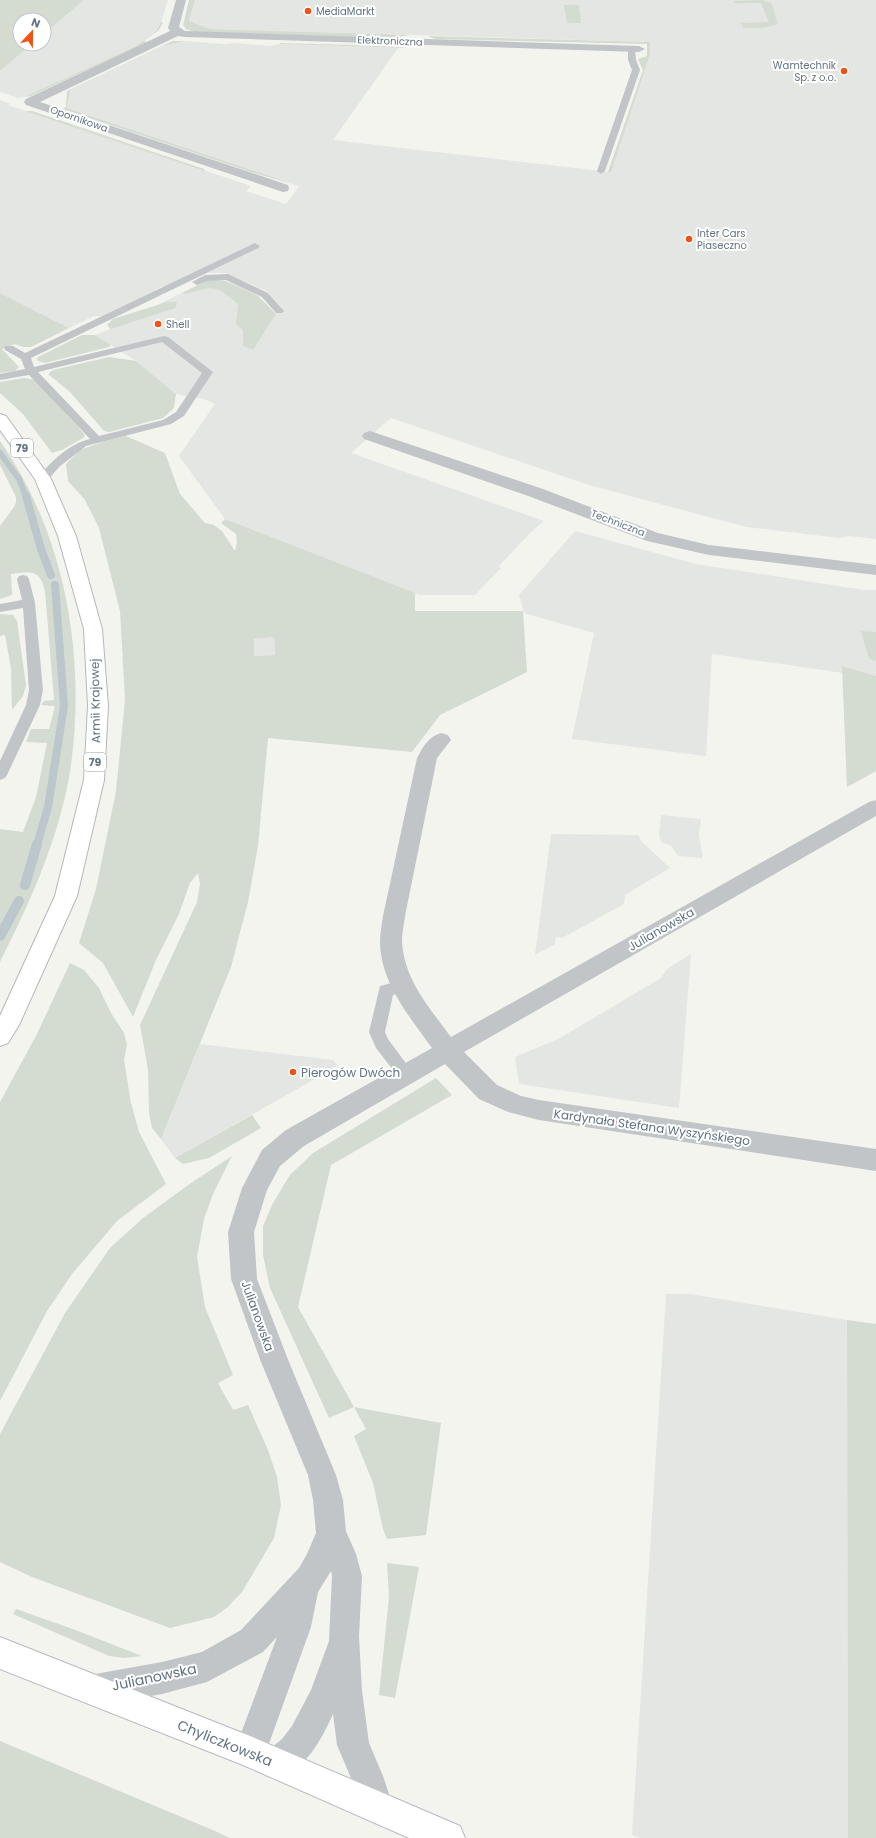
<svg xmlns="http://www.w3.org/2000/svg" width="876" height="1838" font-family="Poppins,sans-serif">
  <rect width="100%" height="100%" fill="#f4f4ef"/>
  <path fill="#e4e6e3" d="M 84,0 L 168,0 L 160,26 L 151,35 L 136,46 L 24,97 L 18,98 L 0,92 L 0,71 L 32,44 L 44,44 L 44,34 Z
    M 195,0 L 876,0 L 876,539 L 849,536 L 839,538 L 747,527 L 716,519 L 589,485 L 391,418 L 351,453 L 544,521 L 529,534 L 498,567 L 501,568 L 475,595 L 419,595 L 225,519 L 179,456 L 215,404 L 204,399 L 176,394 L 136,361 L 95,335 L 110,329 L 107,325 L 113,319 L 155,306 L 206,281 L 225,281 L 244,288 L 258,296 L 276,314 L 281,307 L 267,291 L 225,273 L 207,273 L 172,290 L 163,286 L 106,316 L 94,316 L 69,328 L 0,293 L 0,100 L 11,104 L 8,105 L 251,186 L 246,191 L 286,204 L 299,186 L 67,108 L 70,90 L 162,46 L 185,41 L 225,44 L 236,43 L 270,46 L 280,44 L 398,48 L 333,140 L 610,172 L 642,80 L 650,54 L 650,42 L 210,29 L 189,21 Z
    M 575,531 L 696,564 L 864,590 L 876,590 L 876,771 L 847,787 L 843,673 L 712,654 L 706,756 L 572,739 L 594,633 L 524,613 L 519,595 Z
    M 274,637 L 275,655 L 254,656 L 254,639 Z
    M 661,815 L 701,819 L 699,835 L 703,858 L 678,856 L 671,846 L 661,842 L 659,835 Z
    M 551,834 L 639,835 L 640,840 L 670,868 L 625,895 L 624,904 L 562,938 L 556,937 L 555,944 L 535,955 Z
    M 691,954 L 679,1108 L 519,1084 L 515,1057 L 560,1038 L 661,978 L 667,969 Z
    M 200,1044 L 333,1060 L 338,1066 L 175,1158 L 161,1139 Z
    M 666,1294 L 690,1294 L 847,1320 L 848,1838 L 640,1838 L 632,1835 Z"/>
  <path fill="#d4dbd0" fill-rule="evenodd" d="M 0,0 L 84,0 L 44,34 L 44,20 L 20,20 L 20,44 L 32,44 L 0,71 Z
    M 189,0 L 195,0 L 189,21 L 210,29 L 410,35 L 392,38 L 194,32 L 186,29 L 183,25 Z
    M 763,0 L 772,4 L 778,24 L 763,28 L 743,28 L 741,23 L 769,22 L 761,3 L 735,3 L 734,1 Z
    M 564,5 L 579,5 L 581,23 L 567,23 Z
    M 161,22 L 163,22 L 159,30 L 144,41 L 147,42 L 31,96 L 24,97 L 136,46 C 145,39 158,33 161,22 Z
    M 428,36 L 650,42 L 650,54 L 642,79 L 611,172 L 608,172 L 643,70 L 638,59 L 647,56 L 647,44 L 435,39 Z
    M 173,41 L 185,41 L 162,46 L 70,90 L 67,108 L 299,186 L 254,173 L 63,109 L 66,107 L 67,91 L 166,44 Z
    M 280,43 L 395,46 L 406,48 L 280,44 Z
    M 25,111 L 32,111 L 204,169 L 205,171 Z
    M 217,280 L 225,281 L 258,296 L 276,314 L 253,350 L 243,346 L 243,330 L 236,324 L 238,304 C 215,284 214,286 185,294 L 182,293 L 206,281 Z
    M 0,293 L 69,328 L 31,347 L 23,347 L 15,344 L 2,349 L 19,367 L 15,371 L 0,373 Z
    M 167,302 L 177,302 L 175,308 L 111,329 L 107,325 L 113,319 Z
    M 82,335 L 95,335 L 111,345 L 109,347 L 45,363 L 38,361 L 37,359 L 38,357 Z
    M 109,357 L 136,361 L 176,394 L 174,408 L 163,418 L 109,432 L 104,431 L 70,392 L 48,374 L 53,370 Z
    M 24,378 L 36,380 L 85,435 L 83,438 L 62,450 L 52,453 L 23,414 L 0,393 L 0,382 Z
    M 126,436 L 165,453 L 180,494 L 205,523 L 214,525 L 222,531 L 235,551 L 237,542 L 236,534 L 221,523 L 225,519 L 415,593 L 415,611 L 523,611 L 527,672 L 440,715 L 412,752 L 268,738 L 258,846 L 248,902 L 231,967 L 161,1139 L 152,1128 L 149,1113 L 148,1070 L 140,1025 L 197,902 L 200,884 L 198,873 L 190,883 L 179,914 L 156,960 L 133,1017 L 103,963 L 79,943 L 96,889 L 116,791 L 125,700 L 120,611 L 99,528 L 85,500 L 68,481 L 66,464 L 80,450 L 105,441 ZM 274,637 L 275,655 L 254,656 L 254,639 Z
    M 0,441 C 66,535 87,659 70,772 C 59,838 30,903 0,962 L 0,829 L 23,832 L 36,797 L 47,743 L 26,742 L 31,729 L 49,729 L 55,706 L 41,705 L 44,701 L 54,700 L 45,591 C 40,569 30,571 11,574 L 12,595 L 0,599 L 0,526 L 14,507 L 16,502 L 16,497 L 0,465 Z
    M 0,614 L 13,615 L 17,621 L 26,685 L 23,696 L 12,710 L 11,668 L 5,635 L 0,636 Z
    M 861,631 L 876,632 L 876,661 L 869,659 Z
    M 842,666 L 876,676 L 876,771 L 847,787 Z
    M 70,963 L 84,970 L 99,988 L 111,1013 L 124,1033 L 127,1045 L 124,1060 L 131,1103 L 139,1132 L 166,1184 L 117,1221 L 72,1274 L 47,1311 L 0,1401 L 0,1102 L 37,1034 Z
    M 436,1078 L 452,1095 L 331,1165 L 298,1307 L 354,1407 L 441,1423 L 426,1535 L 387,1539 L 383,1529 L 373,1483 L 354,1436 L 366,1429 L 354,1407 L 329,1418 L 270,1288 L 263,1255 L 263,1226 L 273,1203 L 290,1175 L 313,1153 Z
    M 252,1115 L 261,1128 L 209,1158 L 183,1164 L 175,1158 Z
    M 232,1156 L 213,1194 L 204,1219 L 197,1257 L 205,1307 L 233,1375 L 218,1383 L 233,1410 L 248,1405 L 268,1450 L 277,1477 L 281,1505 L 274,1538 L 242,1592 L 228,1607 L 214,1617 L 170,1628 L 32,1577 L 0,1562 L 0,1434 L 65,1313 L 110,1248 L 143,1218 L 191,1183 Z
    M 847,1320 L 876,1324 L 876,1838 L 848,1838 Z
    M 387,1563 L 419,1567 L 395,1698 L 379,1695 L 389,1597 Z
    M 16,1609 L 73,1629 L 142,1656 L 124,1658 L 109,1656 L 13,1614 Z
    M 0,1741 L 215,1831 L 230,1838 L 0,1838 Z"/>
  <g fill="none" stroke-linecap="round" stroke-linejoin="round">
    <path stroke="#bbc7cc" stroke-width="6" d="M 0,453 L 19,479 L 26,497"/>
    <path stroke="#bbc7cc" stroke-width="8" d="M 26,496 L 41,549 L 51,575
      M 37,845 L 48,807 L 64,706 L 55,585"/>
    <path stroke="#bbc7cc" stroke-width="10" d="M 25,885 L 37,844
      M 0,936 L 19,901"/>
    <g stroke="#b5babf" stroke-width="2">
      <path id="secondary" d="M 0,1637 L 250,1736 L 460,1826 L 465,1838 L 409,1838 L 243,1765 L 0,1669 Z"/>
    </g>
    <g stroke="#b4b8bc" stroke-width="2">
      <path id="primary" d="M 0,414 L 6,416 L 51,479 L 76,536 L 102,629 L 108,706 L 104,780 L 77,896 L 19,1025 L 8,1043 L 0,1046 L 0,1016 L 55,896 L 84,780 L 88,706 L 84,629 L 58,536 L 35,479 L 0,430 Z"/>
    </g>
    <path fill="#c1c5c8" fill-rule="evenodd" d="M 628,46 L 631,46 L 635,48 L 636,60 L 640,70 L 605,171 L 601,174 L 597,171 L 632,70 L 628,60 Z
      M 255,243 L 260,246 L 258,248 L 31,358 L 34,367 L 164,336 L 168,337 L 213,372 L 184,416 L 171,424 L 86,446 L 59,467 L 47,481 L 39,481 L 37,479 C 50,462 69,444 90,439 L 29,375 L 0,380 L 0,374 L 25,369 L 21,359 L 5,350 L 4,348 L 5,346 L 13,346 L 25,353 ZM 162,342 L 202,373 L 176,412 L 163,420 L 99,436 L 38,372 Z
      M 228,274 L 268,293 L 284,311 L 282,313 L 276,313 L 262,297 L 226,280 L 207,281 L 197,285 L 192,282 L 205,275 Z
      M 23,575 L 27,576 L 29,579 L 35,603 L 43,690 L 40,705 L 7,775 L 5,778 L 0,780 L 0,761 L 26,705 L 29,690 L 23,608 L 0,612 L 0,604 L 22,600 L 17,579 L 19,576 Z
      M 403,980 L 409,982 L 411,986 L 409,990 L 393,995 L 385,1032 L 388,1039 L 414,1074 L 412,1079 L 406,1081 L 400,1079 L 376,1048 L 369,1032 L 380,986 Z"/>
    <path fill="#c1c5c8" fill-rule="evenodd" d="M 176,0 L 186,0 L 179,27 L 185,31 L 639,46 L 645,49 L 639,52 L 185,37 L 178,36 L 40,102 L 288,185 L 289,188 L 288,191 L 283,192 L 26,105 L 24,102 L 26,99 L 170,31 L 168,28 Z
      M 370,431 L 543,489 L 658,533 L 709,545 L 876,565 L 876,575 L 709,555 L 647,541 L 531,497 L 364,439 L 362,436 L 364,433 Z
      M 441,733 L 448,735 L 451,740 L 437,758 L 405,916 C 404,924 402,933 402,941 C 404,980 429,1007 451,1037 L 869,802 L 876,800 L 876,816 L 464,1052 L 497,1085 L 521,1096 L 539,1100 L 876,1149 L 876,1171 L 539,1120 L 508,1112 L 479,1099 L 445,1064 L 304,1146 L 280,1166 L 267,1190 L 254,1232 L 257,1279 L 289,1362 L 336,1475 L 343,1500 L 346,1531 L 356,1554 L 362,1576 L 359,1636 L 362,1691 L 369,1743 L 383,1776 L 393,1806 L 388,1818 L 376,1823 L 364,1818 L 351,1778 L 337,1745 L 333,1714 C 321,1741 306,1768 277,1780 L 265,1776 L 261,1764 L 250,1768 L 239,1763 L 234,1752 L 277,1637 L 263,1652 L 207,1682 L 162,1694 L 95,1706 L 84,1701 L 79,1690 L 84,1679 L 95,1674 L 162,1662 L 202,1652 L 241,1630 L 299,1568 L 307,1554 L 316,1533 L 313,1500 L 308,1475 L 261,1362 L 231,1279 L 228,1232 L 242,1188 L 262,1150 L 286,1130 L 432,1048 C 409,1016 380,982 380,941 C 380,933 382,924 383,916 L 417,758 C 423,747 428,737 441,733 ZM 331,1571 L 332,1576 L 329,1641 L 311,1690 L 292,1726 L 282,1739 L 266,1752 L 311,1627 L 318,1592 Z"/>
    <use href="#secondary" fill="#fff" fill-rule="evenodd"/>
    <use href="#primary" fill="#fff" fill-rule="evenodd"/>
  </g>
  <g fill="#ee5315" stroke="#fff" stroke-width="1.5">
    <circle cx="308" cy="11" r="4"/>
    <circle cx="844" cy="71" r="4"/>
    <circle cx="689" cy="239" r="4"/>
    <circle cx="158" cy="324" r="4"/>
    <circle cx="293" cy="1072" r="4"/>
  </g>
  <g text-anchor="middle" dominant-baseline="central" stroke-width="4" stroke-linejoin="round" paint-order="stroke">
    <g font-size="10" fill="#617283" stroke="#fff" text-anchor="start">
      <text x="316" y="11">MediaMarkt</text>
      <text x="836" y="65" text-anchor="end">Wamtechnik<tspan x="836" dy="12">Sp. z o.o.</tspan></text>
      <text x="697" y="233">Inter Cars<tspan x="697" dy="12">Piaseczno</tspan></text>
      <text x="166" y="324">Shell</text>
    </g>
    <g font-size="10" fill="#617283" stroke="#fff">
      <text transform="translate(390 41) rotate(2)">Elektroniczna</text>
      <text transform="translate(79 119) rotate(19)">Opornikowa</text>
      <text transform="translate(618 523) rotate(21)">Techniczna</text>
    </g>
    <g fill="#fff" stroke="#909ca8" stroke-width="1">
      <rect x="11" y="439" width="22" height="18" rx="3"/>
      <rect x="84" y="753" width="22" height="18" rx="3"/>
    </g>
    <g font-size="11" font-weight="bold" fill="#617283">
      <text x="22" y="448">79</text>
      <text x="95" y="762">79</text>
    </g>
    <g font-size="12" fill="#617283" stroke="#fff">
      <text transform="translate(95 701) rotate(-91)">Armii Krajowej</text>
      <text transform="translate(661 929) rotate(-30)">Julianowska</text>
      <text transform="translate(652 1127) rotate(8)">Kardynała Stefana Wyszyńskiego</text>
      <text transform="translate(258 1316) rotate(70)">Julianowska</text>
    </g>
    <g font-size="12" fill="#617283" stroke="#fff" text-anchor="start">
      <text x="301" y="1072">Pierogów Dwóch</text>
    </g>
    <g font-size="14" fill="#617283" stroke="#fff">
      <text transform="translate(154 1677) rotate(-12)">Julianowska</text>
      <text transform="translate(225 1743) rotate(22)">Chyliczkowska</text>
    </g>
  </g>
  <g transform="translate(32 32) rotate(22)"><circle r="19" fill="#ffffff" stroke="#c0c7cd"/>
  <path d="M0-3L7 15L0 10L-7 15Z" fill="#ee5315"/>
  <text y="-6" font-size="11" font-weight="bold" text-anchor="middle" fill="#617283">N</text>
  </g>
</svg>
